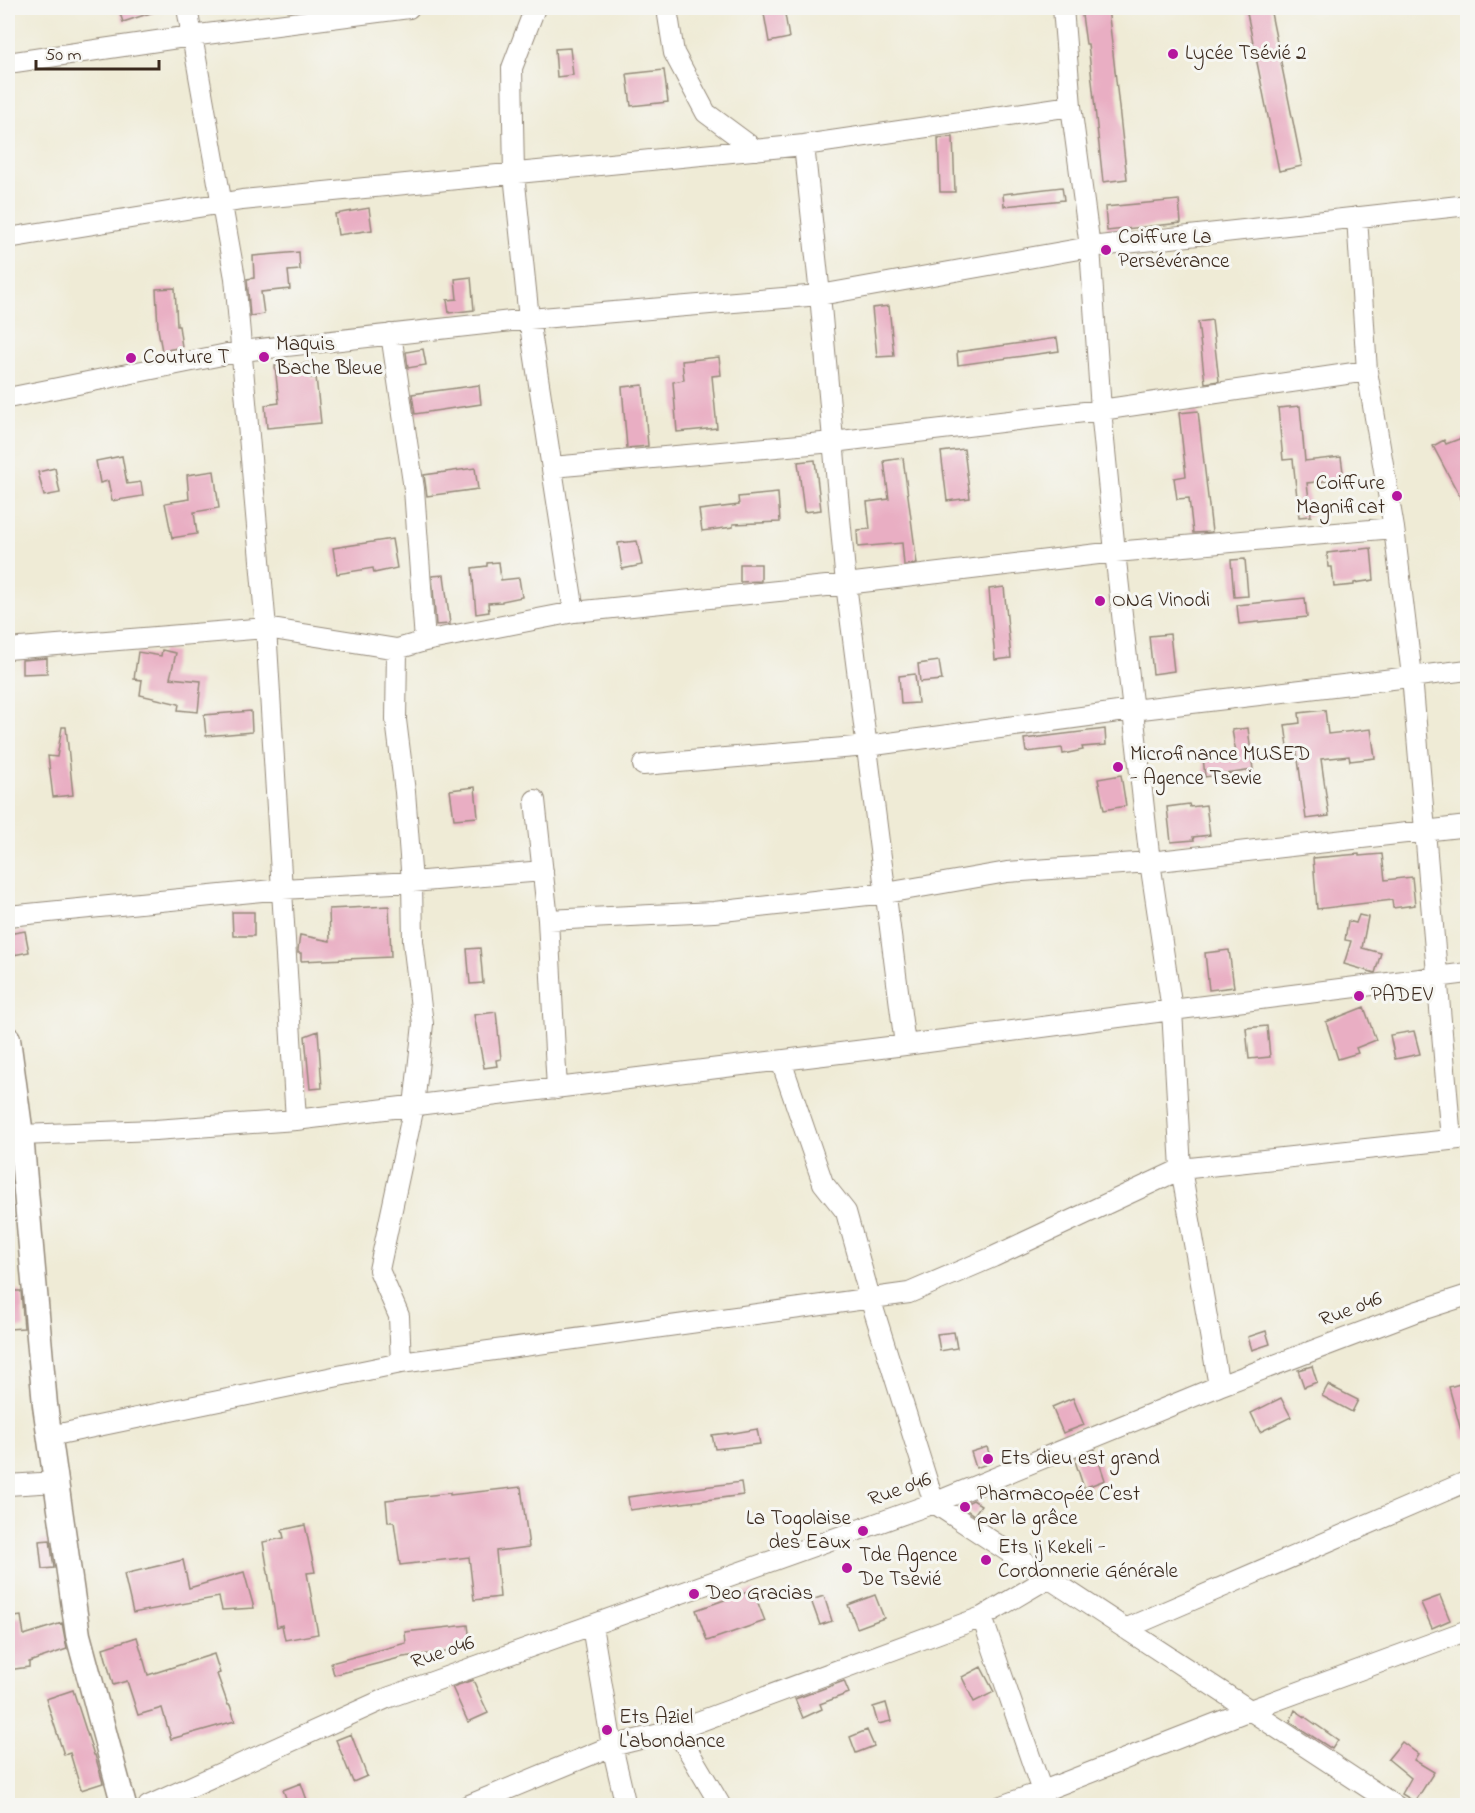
<svg xmlns="http://www.w3.org/2000/svg" width="1475" height="1813" font-family="'Indie Flower',sans-serif">
  <rect width="100%" height="100%" fill="#f6f6f2"/>
  <filter id="ink" filterUnits="userSpaceOnUse"><feTurbulence type="fractalNoise" baseFrequency=".0167" numOctaves="2"/><feDisplacementMap in="SourceGraphic" scale="12" xChannelSelector="R" yChannelSelector="G"/><feConvolveMatrix kernelMatrix="1 2 1 2 8 2 1 2 1" color-interpolation-filters="sRGB"/></filter>
  <filter id="wash" filterUnits="userSpaceOnUse"><feTurbulence type="fractalNoise" baseFrequency=".008" numOctaves="4" result="noise"/><feDisplacementMap in="SourceGraphic" scale="24" xChannelSelector="R" yChannelSelector="G"/><feGaussianBlur stdDeviation="1.35" result="paint"/><feColorMatrix in="noise" values="0 0 0 0 0 0 0 0 0 0 0 0 0 0 0 0 0 1.4 0 .05"/><feComposite in="paint" operator="in"/></filter>
  <g filter="url(#wash)">
    <rect width="100%" height="100%" fill="#efebd6"/>
    <g id="blocks">
      <path fill="#e9aec3" d="M 118,8 L 160,8 L 160,10 L 123,22 Z
        M 763,8 L 784,8 L 789,38 L 769,42 Z
        M 1081,8 L 1108,8 L 1127,179 L 1103,182 L 1088,44 L 1086,44 Z
        M 1246,8 L 1270,8 L 1302,166 L 1279,171 Z
        M 570,48 L 573,75 L 557,77 L 555,49 Z
        M 664,70 L 668,102 L 631,106 L 627,74 Z
        M 953,137 L 955,192 L 940,192 L 938,138 Z
        M 1062,187 L 1064,200 L 1004,206 L 1003,194 Z
        M 1179,200 L 1181,223 L 1107,231 L 1105,207 Z
        M 369,208 L 372,230 L 338,235 L 335,214 Z
        M 299,252 L 300,270 L 288,271 L 290,289 L 261,292 L 264,314 L 250,316 L 247,279 L 254,278 L 253,256 Z
        M 471,277 L 474,310 L 449,313 L 447,300 L 457,299 L 455,279 Z
        M 175,288 L 177,326 L 179,326 L 182,347 L 162,351 L 158,329 L 156,289 Z
        M 889,306 L 894,356 L 877,357 L 872,308 Z
        M 1212,320 L 1219,381 L 1205,383 L 1198,322 Z
        M 1057,338 L 1059,351 L 958,365 L 957,352 Z
        M 423,349 L 426,365 L 408,368 L 406,352 Z
        M 719,357 L 721,375 L 712,376 L 717,428 L 677,432 L 673,382 L 684,380 L 682,361 Z
        M 310,363 L 311,378 L 316,377 L 321,423 L 267,428 L 265,405 L 279,403 L 275,366 Z
        M 479,385 L 481,404 L 415,414 L 412,394 Z
        M 643,385 L 648,446 L 627,448 L 622,387 Z
        M 1300,406 L 1305,461 L 1341,457 L 1344,479 L 1307,483 L 1311,516 L 1299,517 L 1293,459 L 1283,460 L 1278,408 Z
        M 1198,411 L 1212,532 L 1193,533 L 1189,498 L 1177,499 L 1174,478 L 1186,476 L 1179,413 Z
        M 1467,436 L 1467,510 L 1433,446 L 1444,440 L 1446,444 Z
        M 964,449 L 970,498 L 947,501 L 941,452 Z
        M 122,456 L 127,484 L 141,482 L 143,496 L 112,501 L 108,481 L 100,483 L 96,461 Z
        M 903,458 L 917,564 L 904,565 L 902,543 L 858,547 L 857,530 L 870,529 L 867,502 L 889,499 L 884,461 Z
        M 815,460 L 821,510 L 804,512 L 798,462 Z
        M 55,468 L 60,493 L 44,496 L 38,472 Z
        M 475,468 L 478,489 L 427,496 L 424,475 Z
        M 214,471 L 219,508 L 194,512 L 197,534 L 172,538 L 165,503 L 189,499 L 187,475 Z
        M 778,493 L 780,522 L 733,524 L 733,527 L 702,531 L 699,510 L 739,505 L 738,497 Z
        M 392,539 L 397,568 L 374,573 L 373,568 L 337,574 L 333,548 Z
        M 637,541 L 642,565 L 622,569 L 618,543 Z
        M 1371,548 L 1374,580 L 1354,583 L 1354,585 L 1334,587 L 1332,567 L 1328,567 L 1327,553 Z
        M 1245,559 L 1248,596 L 1234,597 L 1231,560 Z
        M 499,562 L 501,580 L 519,578 L 522,597 L 502,601 L 502,602 L 488,603 L 489,612 L 476,614 L 472,568 L 487,566 L 487,563 Z
        M 740,564 L 761,564 L 761,581 L 740,582 Z
        M 444,575 L 450,624 L 436,625 L 432,576 Z
        M 1004,587 L 1011,658 L 995,660 L 989,589 Z
        M 1305,598 L 1307,617 L 1239,624 L 1237,605 Z
        M 1170,634 L 1174,671 L 1153,674 L 1149,636 Z
        M 162,650 L 176,653 L 170,678 L 201,681 L 198,712 L 178,710 L 179,704 L 140,695 L 142,680 L 134,679 L 138,652 L 161,656 Z
        M 47,658 L 47,673 L 22,674 L 22,660 Z
        M 939,661 L 942,680 L 920,682 L 918,664 Z
        M 915,674 L 918,703 L 901,704 L 899,676 Z
        M 1325,710 L 1328,734 L 1371,729 L 1375,758 L 1350,761 L 1349,756 L 1321,759 L 1329,816 L 1306,819 L 1297,752 L 1289,754 L 1285,725 L 1300,723 L 1299,713 Z
        M 251,711 L 252,732 L 206,736 L 204,715 Z
        M 62,727 L 66,727 L 73,795 L 53,797 L 48,756 L 57,757 Z
        M 1248,728 L 1253,770 L 1205,777 L 1203,757 L 1236,753 L 1232,730 Z
        M 1105,729 L 1106,745 L 1082,747 L 1083,750 L 1063,754 L 1062,748 L 1026,752 L 1024,739 Z
        M 1121,775 L 1126,806 L 1104,810 L 1098,779 Z
        M 475,787 L 478,817 L 454,819 L 450,790 Z
        M 1189,804 L 1190,807 L 1206,805 L 1210,835 L 1193,837 L 1194,840 L 1171,842 L 1167,807 Z
        M 1359,854 L 1359,856 L 1382,854 L 1385,880 L 1412,877 L 1415,905 L 1393,908 L 1392,900 L 1317,909 L 1313,858 Z
        M 389,906 L 391,957 L 301,961 L 301,953 L 298,953 L 298,950 L 300,935 L 330,941 L 329,909 Z
        M 232,912 L 254,912 L 254,936 L 233,936 Z
        M 1359,915 L 1368,917 L 1362,948 L 1381,953 L 1375,973 L 1344,964 L 1351,941 L 1345,940 L 1348,921 L 1356,923 Z
        M 25,931 L 29,952 L 8,956 L 8,934 Z
        M 480,948 L 483,983 L 470,984 L 467,949 Z
        M 1229,950 L 1234,987 L 1209,990 L 1205,953 Z
        M 1364,1007 L 1376,1040 L 1356,1048 L 1358,1053 L 1338,1059 L 1326,1022 Z
        M 496,1012 L 501,1059 L 496,1060 L 497,1066 L 484,1068 L 474,1015 Z
        M 1267,1026 L 1270,1057 L 1249,1059 L 1246,1028 Z
        M 318,1031 L 322,1088 L 310,1089 L 305,1036 Z
        M 1414,1031 L 1420,1054 L 1395,1059 L 1390,1035 Z
        M 8,1291 L 21,1291 L 24,1328 L 8,1329 Z
        M 1266,1331 L 1270,1344 L 1252,1350 L 1248,1337 Z
        M 954,1332 L 957,1348 L 940,1351 L 937,1334 Z
        M 1312,1366 L 1317,1382 L 1304,1387 L 1298,1370 Z
        M 1467,1382 L 1467,1438 L 1463,1438 L 1449,1387 Z
        M 1328,1385 L 1358,1400 L 1352,1412 L 1322,1396 Z
        M 1073,1398 L 1084,1425 L 1063,1433 L 1052,1407 Z
        M 1281,1398 L 1291,1417 L 1260,1432 L 1251,1413 Z
        M 757,1429 L 760,1444 L 715,1449 L 712,1435 L 728,1433 L 728,1434 Z
        M 987,1447 L 992,1462 L 976,1468 L 971,1452 Z
        M 1095,1450 L 1105,1480 L 1084,1488 L 1074,1458 Z
        M 741,1482 L 743,1495 L 630,1510 L 628,1497 Z
        M 521,1487 L 529,1547 L 496,1551 L 500,1597 L 474,1600 L 469,1557 L 400,1565 L 394,1522 L 388,1522 L 386,1500 L 450,1493 L 450,1495 Z
        M 973,1500 L 981,1505 L 974,1515 L 961,1506 Z
        M 305,1525 L 315,1572 L 307,1573 L 318,1634 L 285,1640 L 282,1625 L 277,1627 L 263,1542 L 284,1538 L 282,1530 Z
        M 50,1540 L 54,1568 L 42,1569 L 39,1541 Z
        M 183,1560 L 189,1588 L 244,1572 L 254,1608 L 222,1610 L 219,1597 L 133,1613 L 124,1574 Z
        M 753,1590 L 765,1621 L 707,1641 L 696,1610 Z
        M 875,1595 L 884,1618 L 857,1628 L 848,1605 Z
        M 824,1596 L 832,1621 L 820,1625 L 811,1600 Z
        M 1440,1596 L 1450,1620 L 1432,1628 L 1421,1603 Z
        M 21,1616 L 24,1635 L 62,1623 L 67,1649 L 29,1662 L 29,1667 L 8,1670 L 8,1618 Z
        M 468,1625 L 471,1649 L 403,1657 L 334,1675 L 331,1663 L 406,1643 L 405,1632 Z
        M 137,1637 L 148,1675 L 214,1654 L 220,1673 L 217,1674 L 228,1705 L 230,1705 L 235,1721 L 171,1739 L 162,1708 L 138,1715 L 127,1681 L 113,1685 L 103,1648 Z
        M 981,1667 L 994,1692 L 974,1702 L 962,1677 Z
        M 473,1680 L 488,1713 L 468,1722 L 452,1687 Z
        M 844,1681 L 849,1693 L 820,1704 L 822,1709 L 803,1718 L 795,1699 Z
        M 73,1690 L 94,1755 L 95,1755 L 103,1783 L 81,1790 L 70,1753 L 64,1755 L 46,1699 Z
        M 886,1703 L 891,1721 L 878,1724 L 873,1707 Z
        M 1295,1710 L 1338,1740 L 1332,1749 L 1290,1722 Z
        M 867,1730 L 874,1746 L 856,1753 L 850,1737 Z
        M 351,1734 L 367,1776 L 353,1782 L 336,1740 Z
        M 1402,1742 L 1418,1754 L 1414,1760 L 1434,1772 L 1415,1802 L 1402,1794 L 1411,1778 L 1388,1759 Z
        M 301,1783 L 309,1806 L 289,1806 L 283,1790 Z"/>
    </g>
  </g>
  <g filter="url(#ink)">
    <use href="#blocks" fill-opacity="0" stroke="#958a7a" stroke-width="1.5"/>
    <g fill="none" stroke-linecap="round" stroke-linejoin="round">
      <g stroke="#958a7a" stroke-width="22">
        <path id="minor" d="M 187,8 L 235,278 L 266,628 L 296,1120 L 905,1045 L 1172,1010 L 1468,973
          M 535,8 L 512,68 L 514,174 L 529,319 L 574,612
          M 665,8 L 667,9 L 674,53 L 706,113 L 756,150
          M 1063,8 L 1071,106 L 1090,247 L 1101,410 L 1115,552 L 1150,862 L 1172,1010 L 1181,1169 L 1219,1386
          M 8,63 L 191,36 L 409,8
          M 804,145 L 820,295 L 846,584 L 905,1045
          M 1357,217 L 1367,371 L 1394,528 L 1412,676 L 1451,1140
          M 8,238 L 242,200 L 804,145 L 1071,106
          M 391,334 L 414,489 L 425,641
          M 8,398 L 242,351 L 529,319 L 820,295 L 1090,247 L 1468,205
          M 552,467 L 833,442 L 1101,410 L 1367,371
          M 8,649 L 266,628 L 397,649 L 425,641 L 574,612 L 846,584 L 1115,552 L 1394,528
          M 397,649 L 396,720 L 405,792 L 412,882 L 413,941 L 423,1024 L 414,1106 L 379,1270 L 399,1316 L 401,1363
          M 643,765 L 867,746 L 1133,710 L 1468,670
          M 535,800 L 548,920 L 557,1089
          M 8,916 L 282,889 L 412,882 L 543,871
          M 548,920 L 714,912 L 886,893 L 1007,872 L 1150,862 L 1468,826
          M 781,1061 L 823,1183 L 846,1212 L 870,1298 L 934,1503 L 1396,1806
          M 21,1135 L 155,1130 L 296,1120
          M 50,1436 L 401,1363 L 909,1293 L 993,1257 L 1181,1169 L 1468,1138
          M 8,1485 L 56,1482
          M 982,1617 L 1047,1806
          M 592,1626 L 612,1746 L 626,1806
          M 1125,1629 L 1468,1481
          M 676,1730 L 721,1806
          M 148,1806 L 387,1698 L 934,1503 L 1219,1386 L 1415,1312 L 1468,1295
          M 467,1806 L 612,1746 L 676,1730 L 982,1617 L 1048,1578
          M 1001,1806 L 1043,1791 L 1250,1710 L 1468,1630"/>
      </g>
      <g stroke="#958a7a" stroke-width="27">
        <path id="tertiary" d="M 8,1039 L 21,1135 L 45,1405 L 78,1635 L 124,1806"/>
      </g>
      <use href="#minor" stroke="#fff" stroke-width="20"/>
      <use href="#tertiary" stroke="#fff" stroke-width="24"/>
    </g>
  </g>
  <g fill="#b5179e" stroke="#f6f6f2" stroke-width="2">
    <circle cx="1173" cy="54" r="6"/>
    <circle cx="1106" cy="250" r="6"/>
    <circle cx="264" cy="357" r="6"/>
    <circle cx="131" cy="358" r="6"/>
    <circle cx="1397" cy="496" r="6"/>
    <circle cx="1100" cy="601" r="6"/>
    <circle cx="1118" cy="767" r="6"/>
    <circle cx="1359" cy="996" r="6"/>
    <circle cx="988" cy="1459" r="6"/>
    <circle cx="965" cy="1507" r="6"/>
    <circle cx="863" cy="1531" r="6"/>
    <circle cx="986" cy="1560" r="6"/>
    <circle cx="847" cy="1568" r="6"/>
    <circle cx="694" cy="1594" r="6"/>
    <circle cx="607" cy="1730" r="6"/>
  </g>
  <g text-anchor="middle" dominant-baseline="central" stroke-width="6" stroke-linejoin="round" paint-order="stroke">
    <g font-size="21" fill="#3b2a1e" stroke="#f6f6f2" text-anchor="start">
      <text x="1185" y="54">Lycée Tsévié 2</text>
      <text x="1118" y="238">Coiffure La<tspan x="1118" dy="24">Persévérance</tspan></text>
      <text x="276" y="345">Maquis<tspan x="276" dy="24">Bache Bleue</tspan></text>
      <text x="143" y="358">Couture T</text>
      <text x="1385" y="484" text-anchor="end">Coiffure<tspan x="1385" dy="24">Magnificat</tspan></text>
      <text x="1112" y="601">ONG Vinodi</text>
      <text x="1130" y="755">Microfinance MUSED<tspan x="1130" dy="24">- Agence Tsevie</tspan></text>
      <text x="1371" y="996">PADEV</text>
      <text x="1000" y="1459">Ets dieu est grand</text>
      <text x="977" y="1495">Pharmacopée C'est<tspan x="977" dy="24">par la grâce</tspan></text>
      <text x="851" y="1519" text-anchor="end">La Togolaise<tspan x="851" dy="24">des Eaux</tspan></text>
      <text x="998" y="1548">Ets Ij Kekeli -<tspan x="998" dy="24">Cordonnerie Générale</tspan></text>
      <text x="859" y="1556">Tde Agence<tspan x="859" dy="24">De Tsevié</tspan></text>
      <text x="706" y="1594">Deo Gracias</text>
      <text x="619" y="1718">Ets Aziel<tspan x="619" dy="24">L'abondance</tspan></text>
    </g>
    <g font-size="21" fill="#3b2a1e" stroke="#f6f6f2">
      <text transform="translate(1351 1310) rotate(-21)">Rue 046</text>
      <text transform="translate(900 1490) rotate(-20)">Rue 046</text>
      <text transform="translate(443 1653) rotate(-19)">Rue 046</text>
    </g>
  </g>
  <rect width="1475" height="1813" fill="none" stroke="#f6f6f2" stroke-width="30"/>
  <path d="M36 60v9h123v-9" fill="none" stroke="#3b2a1e" stroke-width="3"/>
  <text x="45" y="60" font-size="18" fill="#3b2a1e" stroke="#f6f6f2" stroke-width="4.5" paint-order="stroke">50 m</text>
</svg>
